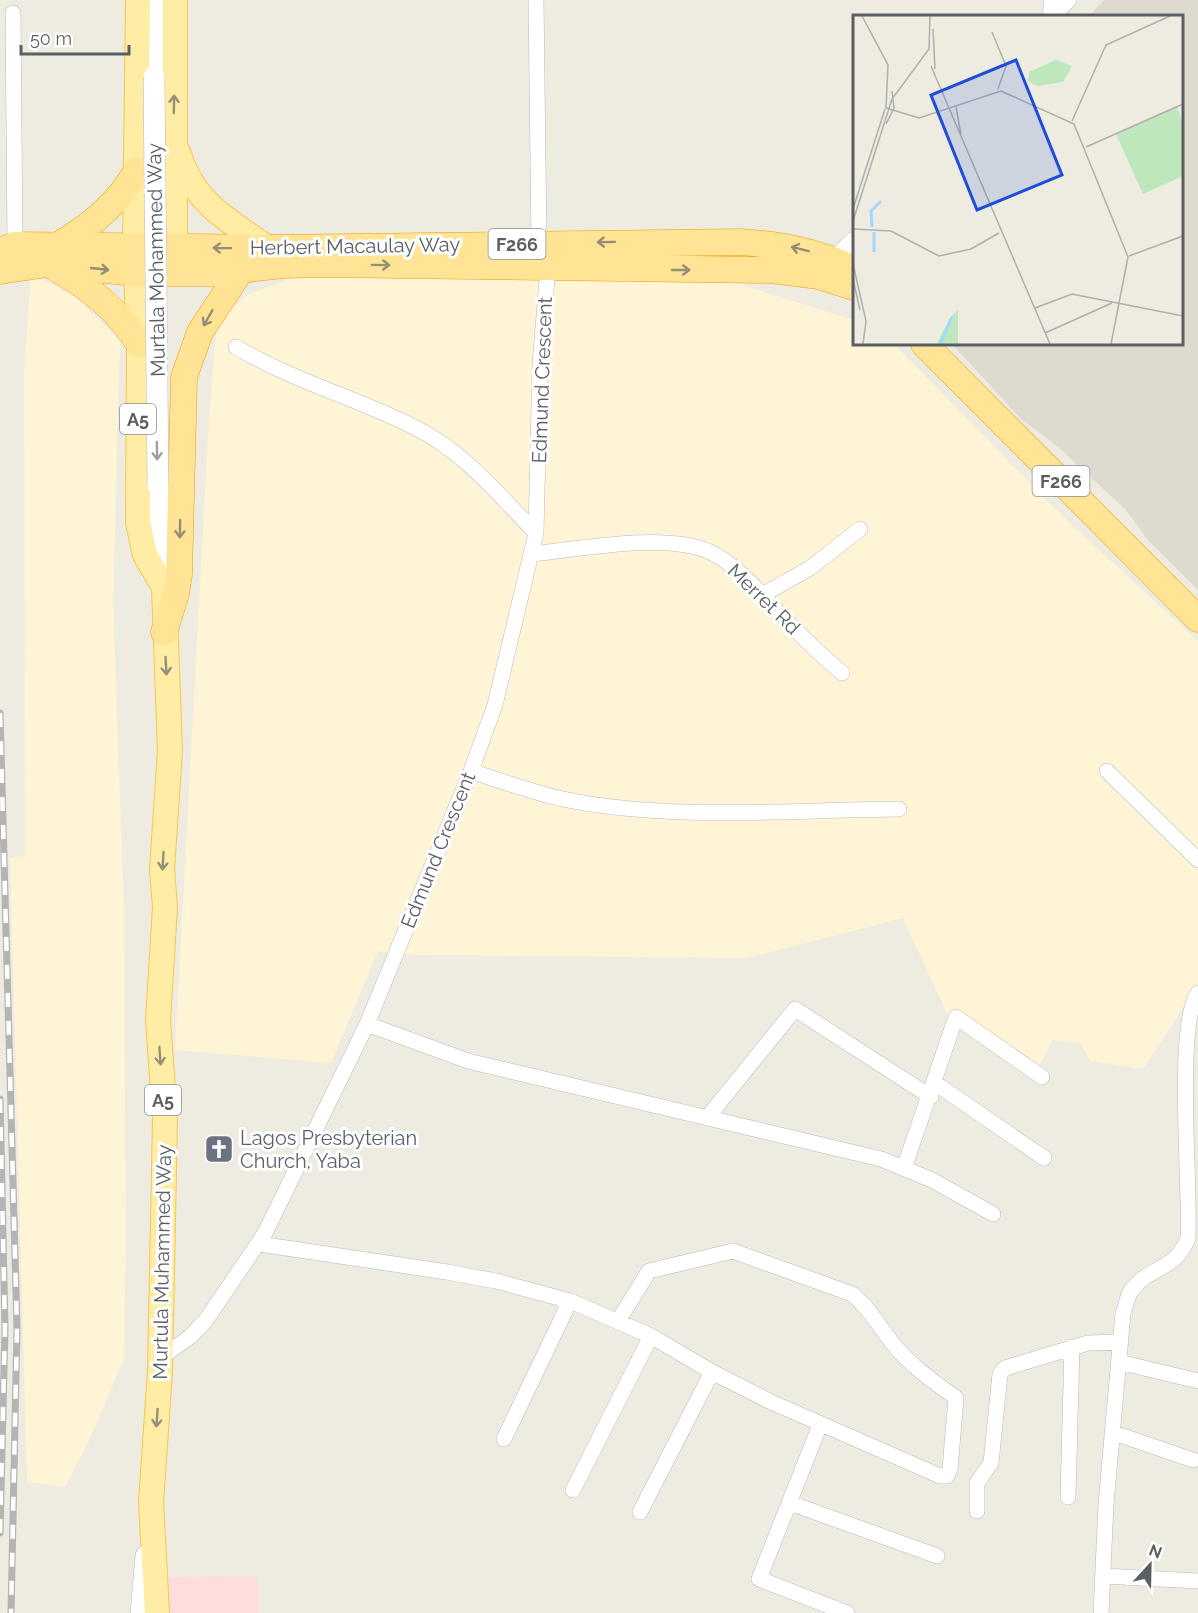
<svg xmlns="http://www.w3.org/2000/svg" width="1198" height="1613" font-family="Raleway,sans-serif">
  <rect width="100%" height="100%" fill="#eeebe1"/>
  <path fill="#fff4d5" d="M 31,274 L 74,296 L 120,341 L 113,602 L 124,912 L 126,1244 L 124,1359 L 88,1443 L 65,1487 L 27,1482 L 10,858 L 25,856 L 24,372 Z
    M 293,278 L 719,278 L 854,320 L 854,344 L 894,344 L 1063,517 L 1198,641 L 1198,985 L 1143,1069 L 1090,1061 L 1080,1043 L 1052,1040 L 1034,1077 L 951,1022 L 903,918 L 747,958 L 414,955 L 378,951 L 331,1063 L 175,1050 L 209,418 L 216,333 L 227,312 L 249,294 Z"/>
  <path fill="#dedad0" d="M 1104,0 L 1198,0 L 1198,590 L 1148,540 L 1125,509 L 1057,446 L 1020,418 L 952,344 L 1182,344 L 1182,16 L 1080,16 L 1090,15 Z"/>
  <path fill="#fddedc" d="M 258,1576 L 259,1613 L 166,1613 L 165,1577 Z"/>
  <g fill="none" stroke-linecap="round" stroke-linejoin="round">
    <g stroke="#b7babf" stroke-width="16">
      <path id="minor" d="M 536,0 L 539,243
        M 13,13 L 15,245
        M 1054,15 L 1069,0
        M 236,347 C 293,381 357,398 416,428 C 464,452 500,496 536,533
        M 532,554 C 579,549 667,532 710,552 C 739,566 760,593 782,616 C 801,636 821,655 842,673
        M 764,594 L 810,568 L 860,529
        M 471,771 C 501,781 531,792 563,799 C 665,821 793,810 899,809
        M 1107,771 L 1198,860
        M 367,1024 L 468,1061 L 881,1159 L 932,1180 L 993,1214
        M 935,1083 L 1044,1158
        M 707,1118 L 795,1009 L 931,1097
        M 904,1168 L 956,1017 L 1042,1077
        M 259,1244 L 447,1272 L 496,1281 L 570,1301 L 651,1336 L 712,1372 L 769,1401 L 940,1476 L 947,1476 L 950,1469 L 956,1398 C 934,1382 911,1366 894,1345 C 880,1328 869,1307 852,1294 L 733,1251 L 649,1271 L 618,1321
        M 1119,1362 L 1198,1381
        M 161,1364 L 163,1356 L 191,1336 L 206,1320 L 265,1233 L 367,1024 L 471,771 L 495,705 L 536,533 L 540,364 L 548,268
        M 820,1425 L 759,1579 L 847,1613
        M 1114,1433 L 1193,1460
        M 504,1439 L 570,1301
        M 573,1490 L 651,1336
        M 1068,1497 L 1072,1347
        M 790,1503 L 937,1556
        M 977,1511 L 977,1483 L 991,1463 L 1000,1374 L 1005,1368 L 1088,1343 L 1121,1342
        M 640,1512 L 712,1372
        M 1103,1576 L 1198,1581
        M 1101,1613 L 1106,1504 L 1123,1313 C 1126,1306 1127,1297 1131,1291 C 1148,1266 1175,1272 1188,1238 C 1191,1190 1175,1024 1198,993"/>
    </g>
    <g stroke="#b7babf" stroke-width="21">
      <path id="tertiary" d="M 1053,16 L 1054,0
        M 835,260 L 854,242"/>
    </g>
    <g stroke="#b5b9bf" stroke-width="22">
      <path id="secondary" d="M 154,77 L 156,0
        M 158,485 L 164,587
        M 141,1613 L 146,1556"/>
    </g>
    <g stroke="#f9c34f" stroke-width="26">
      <path id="primary" d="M 138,0 L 135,246 L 139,344 L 138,522 L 145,555 L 164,587 L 170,751 L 162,869 L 165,907 L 158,1020 L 165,1119 L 160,1371 L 151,1502 L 157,1613
        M 175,0 L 175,268
        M 178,152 C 194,204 227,219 268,248"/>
    </g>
    <g stroke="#ef9b00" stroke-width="27">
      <path id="trunk" d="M 58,245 C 90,227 119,203 137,170
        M 0,251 L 15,245 L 268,248 L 741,242 C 782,245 817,251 854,269
        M 55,268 C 90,287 118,310 139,344
        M 0,271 L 47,264 L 136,273 L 212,273 L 283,265 L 322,264 L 771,270 L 819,276 L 854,287
        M 924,344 L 1198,619
        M 164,632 L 176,594 L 179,574 L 184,377 L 200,332 L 241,270"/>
    </g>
    <use href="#minor" stroke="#fff" stroke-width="15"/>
    <use href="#tertiary" stroke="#fff" stroke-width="20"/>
    <use href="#secondary" stroke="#fff" stroke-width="21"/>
    <use href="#primary" stroke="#ffeda5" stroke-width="24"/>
    <use href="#trunk" stroke="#ffe496" stroke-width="26"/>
    <g stroke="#b3b4b4" stroke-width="7">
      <path id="rail" d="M 0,713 L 17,1328 L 11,1613
        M 0,1099 L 5,1328 L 0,1533"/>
    </g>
    <use href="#rail" stroke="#fff" stroke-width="4.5" stroke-dasharray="14" stroke-linecap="butt"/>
    <g stroke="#b5b9bf" stroke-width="22" stroke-linecap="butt">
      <path id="secondary-bridge" d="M 154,77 L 158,485"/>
    </g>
    <use href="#secondary-bridge" stroke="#fff" stroke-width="21"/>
  </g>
  <defs><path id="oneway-shaft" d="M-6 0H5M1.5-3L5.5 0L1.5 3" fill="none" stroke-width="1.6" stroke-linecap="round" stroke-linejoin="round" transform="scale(1.5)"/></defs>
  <g stroke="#94917a">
    <use href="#oneway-shaft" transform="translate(174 104) rotate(-89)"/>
    <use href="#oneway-shaft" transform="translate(166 666) rotate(87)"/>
    <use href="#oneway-shaft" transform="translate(163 861) rotate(93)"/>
    <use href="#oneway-shaft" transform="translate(160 1056) rotate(86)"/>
    <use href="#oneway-shaft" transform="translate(157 1418) rotate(94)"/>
  </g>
  <g stroke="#948e75">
    <use href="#oneway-shaft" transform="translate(606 242) rotate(179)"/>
    <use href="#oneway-shaft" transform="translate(222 248) rotate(-179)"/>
    <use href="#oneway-shaft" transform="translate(800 249) rotate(-166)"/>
    <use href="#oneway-shaft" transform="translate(381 265) rotate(1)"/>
    <use href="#oneway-shaft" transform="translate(100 269) rotate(6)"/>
    <use href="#oneway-shaft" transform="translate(681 270)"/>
    <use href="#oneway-shaft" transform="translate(208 318) rotate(120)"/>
    <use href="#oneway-shaft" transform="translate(180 529) rotate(91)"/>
  </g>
  <use stroke="#9c9fa1" href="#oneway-shaft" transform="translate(157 451) rotate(89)"/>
  <defs>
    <g id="church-square" transform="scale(1.5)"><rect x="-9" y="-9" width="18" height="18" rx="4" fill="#6b7280" stroke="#fff"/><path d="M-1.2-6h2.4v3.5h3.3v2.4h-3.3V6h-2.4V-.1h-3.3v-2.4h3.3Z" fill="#fff"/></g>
  </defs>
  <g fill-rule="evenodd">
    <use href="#church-square" x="219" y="1149"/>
  </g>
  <g text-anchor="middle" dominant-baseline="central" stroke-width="6" stroke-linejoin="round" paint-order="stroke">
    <g fill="#fff" stroke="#8c8f92" stroke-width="1.5">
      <rect x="488.5" y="229" width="57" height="30" rx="4.5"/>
      <rect x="120" y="404" width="36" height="30" rx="4.5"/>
      <rect x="1032.5" y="466" width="57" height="30" rx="4.5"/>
      <rect x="145" y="1085" width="36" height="30" rx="4.5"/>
    </g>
    <g font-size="18" font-weight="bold" fill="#5a5f63">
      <text x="517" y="244">F266</text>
      <text x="138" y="419">A5</text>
      <text x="1061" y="481">F266</text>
      <text x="163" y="1100">A5</text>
    </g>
    <g font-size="20" fill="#5a5f63" stroke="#fff">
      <text transform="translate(355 246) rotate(-1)">Herbert Macaulay Way</text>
      <text transform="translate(156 260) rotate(-91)">Murtala Mohammed Way</text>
      <text transform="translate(542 380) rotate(-88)">Edmund Crescent</text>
      <text transform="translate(764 599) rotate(44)">Merret Rd</text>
      <text transform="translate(438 850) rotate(-68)">Edmund Crescent</text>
      <text transform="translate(162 1262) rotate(-89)">Murtula Muhammed Way</text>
    </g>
    <g font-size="20" fill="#5b616d" stroke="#fff" text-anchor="start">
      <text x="240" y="1138">Lagos Presbyterian<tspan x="240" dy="23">Church, Yaba</tspan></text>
    </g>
  </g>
  <g transform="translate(853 15)">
    <rect width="330" height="330" fill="#eeebe1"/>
    <path d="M 203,45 L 219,51 L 210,67 L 184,71 L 175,66 L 176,57 ZM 324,92 L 330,108 L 330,161 L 290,179 L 263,119 ZM 105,295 L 105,329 L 84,329 L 96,304 Z" fill="#bee7bc"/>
    <path fill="none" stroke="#a0d9ff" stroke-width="3" d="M 19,212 L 18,196 L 28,186M 21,217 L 21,237M 87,329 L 99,302"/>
    <path fill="none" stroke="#afafab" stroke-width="1.5" d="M 9,1 L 35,50 L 33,93 L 66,103 L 148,76 L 221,109 L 275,242 L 258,329M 80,14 L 82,54M 139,17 L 153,51 L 145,74M 78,51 L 197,329M 103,92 L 108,120M 219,106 L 253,30 L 317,1M 33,109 L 41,93 L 39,76M 233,132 L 330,89M 0,194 L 32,94M 0,206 L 39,84 L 76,34 L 77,1M 0,214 L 38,216 L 86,241 L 118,234 L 146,218M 276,241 L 330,221M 0,249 L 13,306 L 10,329M 0,264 L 7,295M 182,293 L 219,279 L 330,301M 192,318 L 259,288"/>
    <path fill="#1d4ed8" fill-opacity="0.15" stroke="#1d4ed8" stroke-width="3" d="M 163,45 L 209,160 L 124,195 L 78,80 Z"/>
    <rect width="330" height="330" fill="none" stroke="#5a5f63" stroke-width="3"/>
  </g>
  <g transform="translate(1150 1565) rotate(22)" stroke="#ffffff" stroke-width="4.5" paint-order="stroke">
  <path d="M0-4.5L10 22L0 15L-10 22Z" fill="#5a5f63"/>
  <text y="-9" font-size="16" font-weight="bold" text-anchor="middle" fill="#5a5f63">N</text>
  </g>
  <path d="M21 45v9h108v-9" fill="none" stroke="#5a5f63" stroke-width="3"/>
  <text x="30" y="45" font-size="18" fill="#5a5f63" stroke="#ffffff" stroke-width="4.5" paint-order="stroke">50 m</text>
</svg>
